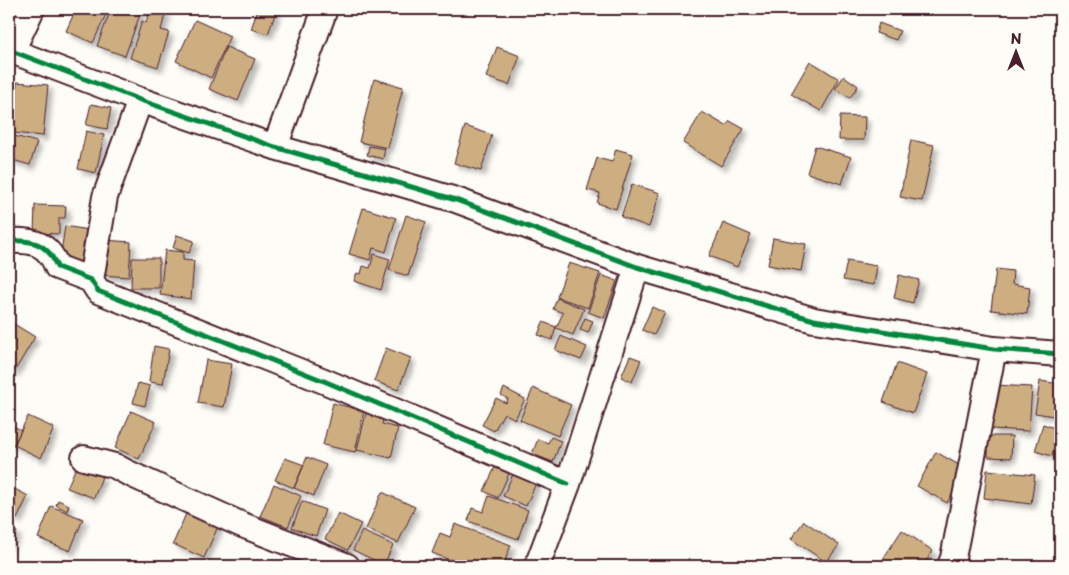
<svg xmlns="http://www.w3.org/2000/svg" width="1069" height="575" font-family="'Playpen Sans',sans-serif">
  <defs>
    <filter id="shadow"><feDropShadow dx="4.5" dy="4.5" stdDeviation="2.5" flood-color="#0004"/></filter>
  </defs>
  <rect width="100%" height="100%" fill="#fdfcf7"/>
  <filter id="ink" filterUnits="userSpaceOnUse"><feTurbulence type="fractalNoise" baseFrequency=".02" numOctaves="2"/><feDisplacementMap in="SourceGraphic" scale="10" xChannelSelector="R" yChannelSelector="G"/><feConvolveMatrix kernelMatrix="1 2 1 2 8 2 1 2 1" color-interpolation-filters="sRGB"/></filter>
  <g filter="url(#ink)">
    <path fill="#cdae81" stroke="#4a1f2b" filter="url(#shadow)" d="M 9,9 L 16,9 L 21,11 L 9,39 Z
      M 76,9 L 104,9 L 108,10 L 93,43 L 66,31 Z
      M 111,9 L 142,9 L 125,56 L 97,46 Z
      M 150,9 L 166,12 L 161,30 L 169,32 L 158,67 L 130,58 L 142,21 L 146,23 Z
      M 258,9 L 277,9 L 268,34 L 251,29 Z
      M 195,20 L 230,36 L 211,78 L 176,61 Z
      M 879,23 L 900,31 L 896,40 L 876,33 Z
      M 226,47 L 255,59 L 238,101 L 209,89 Z
      M 497,47 L 520,56 L 509,85 L 486,77 Z
      M 810,61 L 839,79 L 821,111 L 791,94 Z
      M 844,76 L 858,86 L 850,98 L 835,89 Z
      M 374,79 L 403,87 L 388,148 L 359,142 Z
      M 17,82 L 48,85 L 43,136 L 13,133 Z
      M 9,86 L 13,87 L 9,129 Z
      M 91,104 L 111,108 L 107,129 L 86,125 Z
      M 702,112 L 726,126 L 730,121 L 744,129 L 721,166 L 683,143 Z
      M 840,116 L 865,117 L 864,140 L 839,140 Z
      M 465,126 L 492,135 L 481,171 L 454,163 Z
      M 86,131 L 104,135 L 96,173 L 78,169 Z
      M 14,136 L 37,142 L 30,165 L 9,159 L 9,153 Z
      M 911,140 L 934,145 L 922,201 L 900,197 Z
      M 369,146 L 385,149 L 383,159 L 367,155 Z
      M 815,146 L 851,157 L 842,184 L 807,173 Z
      M 616,149 L 633,154 L 616,209 L 597,203 L 600,193 L 587,190 L 597,158 L 612,162 Z
      M 632,184 L 660,193 L 649,227 L 621,217 Z
      M 35,205 L 66,206 L 65,218 L 59,218 L 59,234 L 34,233 Z
      M 363,208 L 396,218 L 386,252 L 373,248 L 370,260 L 349,254 Z
      M 406,215 L 426,222 L 408,276 L 389,270 Z
      M 723,223 L 751,235 L 737,267 L 709,256 Z
      M 65,226 L 94,231 L 89,263 L 60,259 Z
      M 177,235 L 194,241 L 189,253 L 173,248 Z
      M 773,238 L 806,244 L 801,271 L 768,265 Z
      M 104,240 L 131,242 L 129,277 L 101,275 Z
      M 165,250 L 183,252 L 183,260 L 194,261 L 191,299 L 160,295 Z
      M 374,254 L 390,259 L 381,290 L 354,281 L 357,273 L 361,274 L 363,266 L 370,268 Z
      M 132,258 L 159,258 L 159,288 L 131,288 Z
      M 847,261 L 877,266 L 874,285 L 843,280 Z
      M 569,263 L 600,273 L 588,308 L 557,297 Z
      M 996,269 L 1013,271 L 1012,284 L 1030,287 L 1027,314 L 991,310 Z
      M 601,275 L 617,281 L 604,318 L 588,312 Z
      M 899,275 L 919,280 L 913,303 L 894,298 Z
      M 557,298 L 584,309 L 573,335 L 556,328 L 563,313 L 553,309 Z
      M 652,307 L 665,313 L 654,335 L 642,330 Z
      M 585,318 L 593,321 L 588,333 L 580,330 Z
      M 9,321 L 35,337 L 14,372 L 9,369 Z
      M 543,322 L 556,327 L 552,340 L 538,335 Z
      M 561,336 L 587,347 L 581,360 L 555,350 Z
      M 154,346 L 169,349 L 163,384 L 149,382 Z
      M 386,348 L 411,358 L 398,390 L 374,381 Z
      M 630,356 L 641,360 L 632,382 L 621,377 Z
      M 206,360 L 232,364 L 224,407 L 198,403 Z
      M 897,363 L 927,374 L 913,413 L 883,402 Z
      M 1040,381 L 1060,384 L 1060,417 L 1035,413 Z
      M 138,383 L 150,386 L 145,406 L 133,403 Z
      M 994,385 L 1032,387 L 1029,431 L 991,429 Z
      M 504,388 L 525,399 L 515,419 L 504,413 L 494,431 L 482,425 L 496,398 L 506,403 L 508,399 L 501,395 Z
      M 533,388 L 571,405 L 558,436 L 520,420 Z
      M 333,403 L 364,411 L 355,452 L 323,445 Z
      M 131,411 L 156,422 L 139,459 L 115,448 Z
      M 366,413 L 384,417 L 382,424 L 398,428 L 391,458 L 357,450 Z
      M 28,416 L 54,428 L 41,458 L 14,445 Z
      M 9,424 L 21,430 L 14,445 L 9,443 Z
      M 1043,424 L 1060,430 L 1052,456 L 1035,451 Z
      M 988,436 L 1012,436 L 1011,458 L 988,457 Z
      M 551,437 L 561,441 L 553,462 L 532,454 L 538,439 L 548,443 Z
      M 936,452 L 966,469 L 947,503 L 917,486 Z
      M 307,457 L 326,465 L 314,496 L 294,488 Z
      M 285,458 L 304,465 L 294,488 L 275,480 Z
      M 497,463 L 511,469 L 498,498 L 484,491 Z
      M 76,467 L 102,477 L 94,498 L 67,488 Z
      M 987,470 L 1035,475 L 1031,504 L 984,498 Z
      M 514,472 L 537,481 L 526,506 L 503,496 Z
      M 274,484 L 301,496 L 288,527 L 260,516 Z
      M 9,486 L 28,496 L 17,519 L 9,515 Z
      M 382,492 L 415,507 L 398,543 L 366,529 Z
      M 489,496 L 528,510 L 518,539 L 468,521 L 472,508 L 483,512 Z
      M 58,500 L 69,505 L 67,511 L 56,505 Z
      M 302,501 L 325,510 L 316,536 L 292,528 Z
      M 51,506 L 83,519 L 70,551 L 38,538 Z
      M 188,509 L 220,522 L 204,558 L 173,544 Z
      M 338,513 L 361,524 L 348,550 L 325,539 Z
      M 804,521 L 839,545 L 826,562 L 791,539 Z
      M 455,524 L 511,545 L 503,566 L 465,566 L 432,553 L 440,533 L 450,537 Z
      M 9,528 L 17,532 L 9,547 Z
      M 902,530 L 933,551 L 923,566 L 894,566 L 883,559 Z
      M 362,531 L 393,545 L 384,565 L 353,550 Z
      M 286,561 L 297,566 L 283,566 Z"/>
    <g fill="none" stroke-linecap="round" stroke-linejoin="round">
      <g stroke="#4a1f2b" stroke-width="28">
        <path id="street" d="M 9,50 L 140,100 L 275,147 L 456,200 L 637,267 L 814,320 L 994,349 L 1060,354
          M 12,51 L 32,9
          M 275,147 L 325,9
          M 9,241 C 33,240 48,243 57,267 L 91,280 L 98,291 L 324,381 L 568,484
          M 91,280 L 105,197 L 140,100
          M 84,458 L 115,466 L 128,473 L 240,524 L 347,566
          M 537,566 L 568,484 L 637,267
          M 950,566 L 953,558 L 994,349"/>
      </g>
      <use href="#street" stroke="#fdfcf7" stroke-width="24"/>
      <g stroke="#fdfcf7" stroke-width="8">
        <path id="cycleway" d="M 9,50 L 140,100 L 275,147 L 456,200 L 637,267 L 814,320 L 994,349 L 1060,354
          M 9,241 C 33,240 48,243 57,267 L 91,280 L 98,291 L 324,381 L 568,484"/>
      </g>
      <use href="#cycleway" stroke="#00873e" stroke-width="5"/>
    </g>
  </g>
  <rect width="1069" height="575" fill="none" stroke="#fdfcf7" stroke-width="30"/>
  <rect x="15" y="15" width="1039" height="545" fill="none" stroke="#4a1f2b" stroke-width="2" filter="url(#ink)"/>
  <g transform="translate(1016 52)" stroke="#fdfcf7" stroke-width="4" paint-order="stroke">
  <path d="M0-4L9 19L0 12L-9 19Z" fill="#4a1f2b"/>
  <text y="-8" font-size="14" font-weight="bold" text-anchor="middle" fill="#4a1f2b">N</text>
  </g>
</svg>
